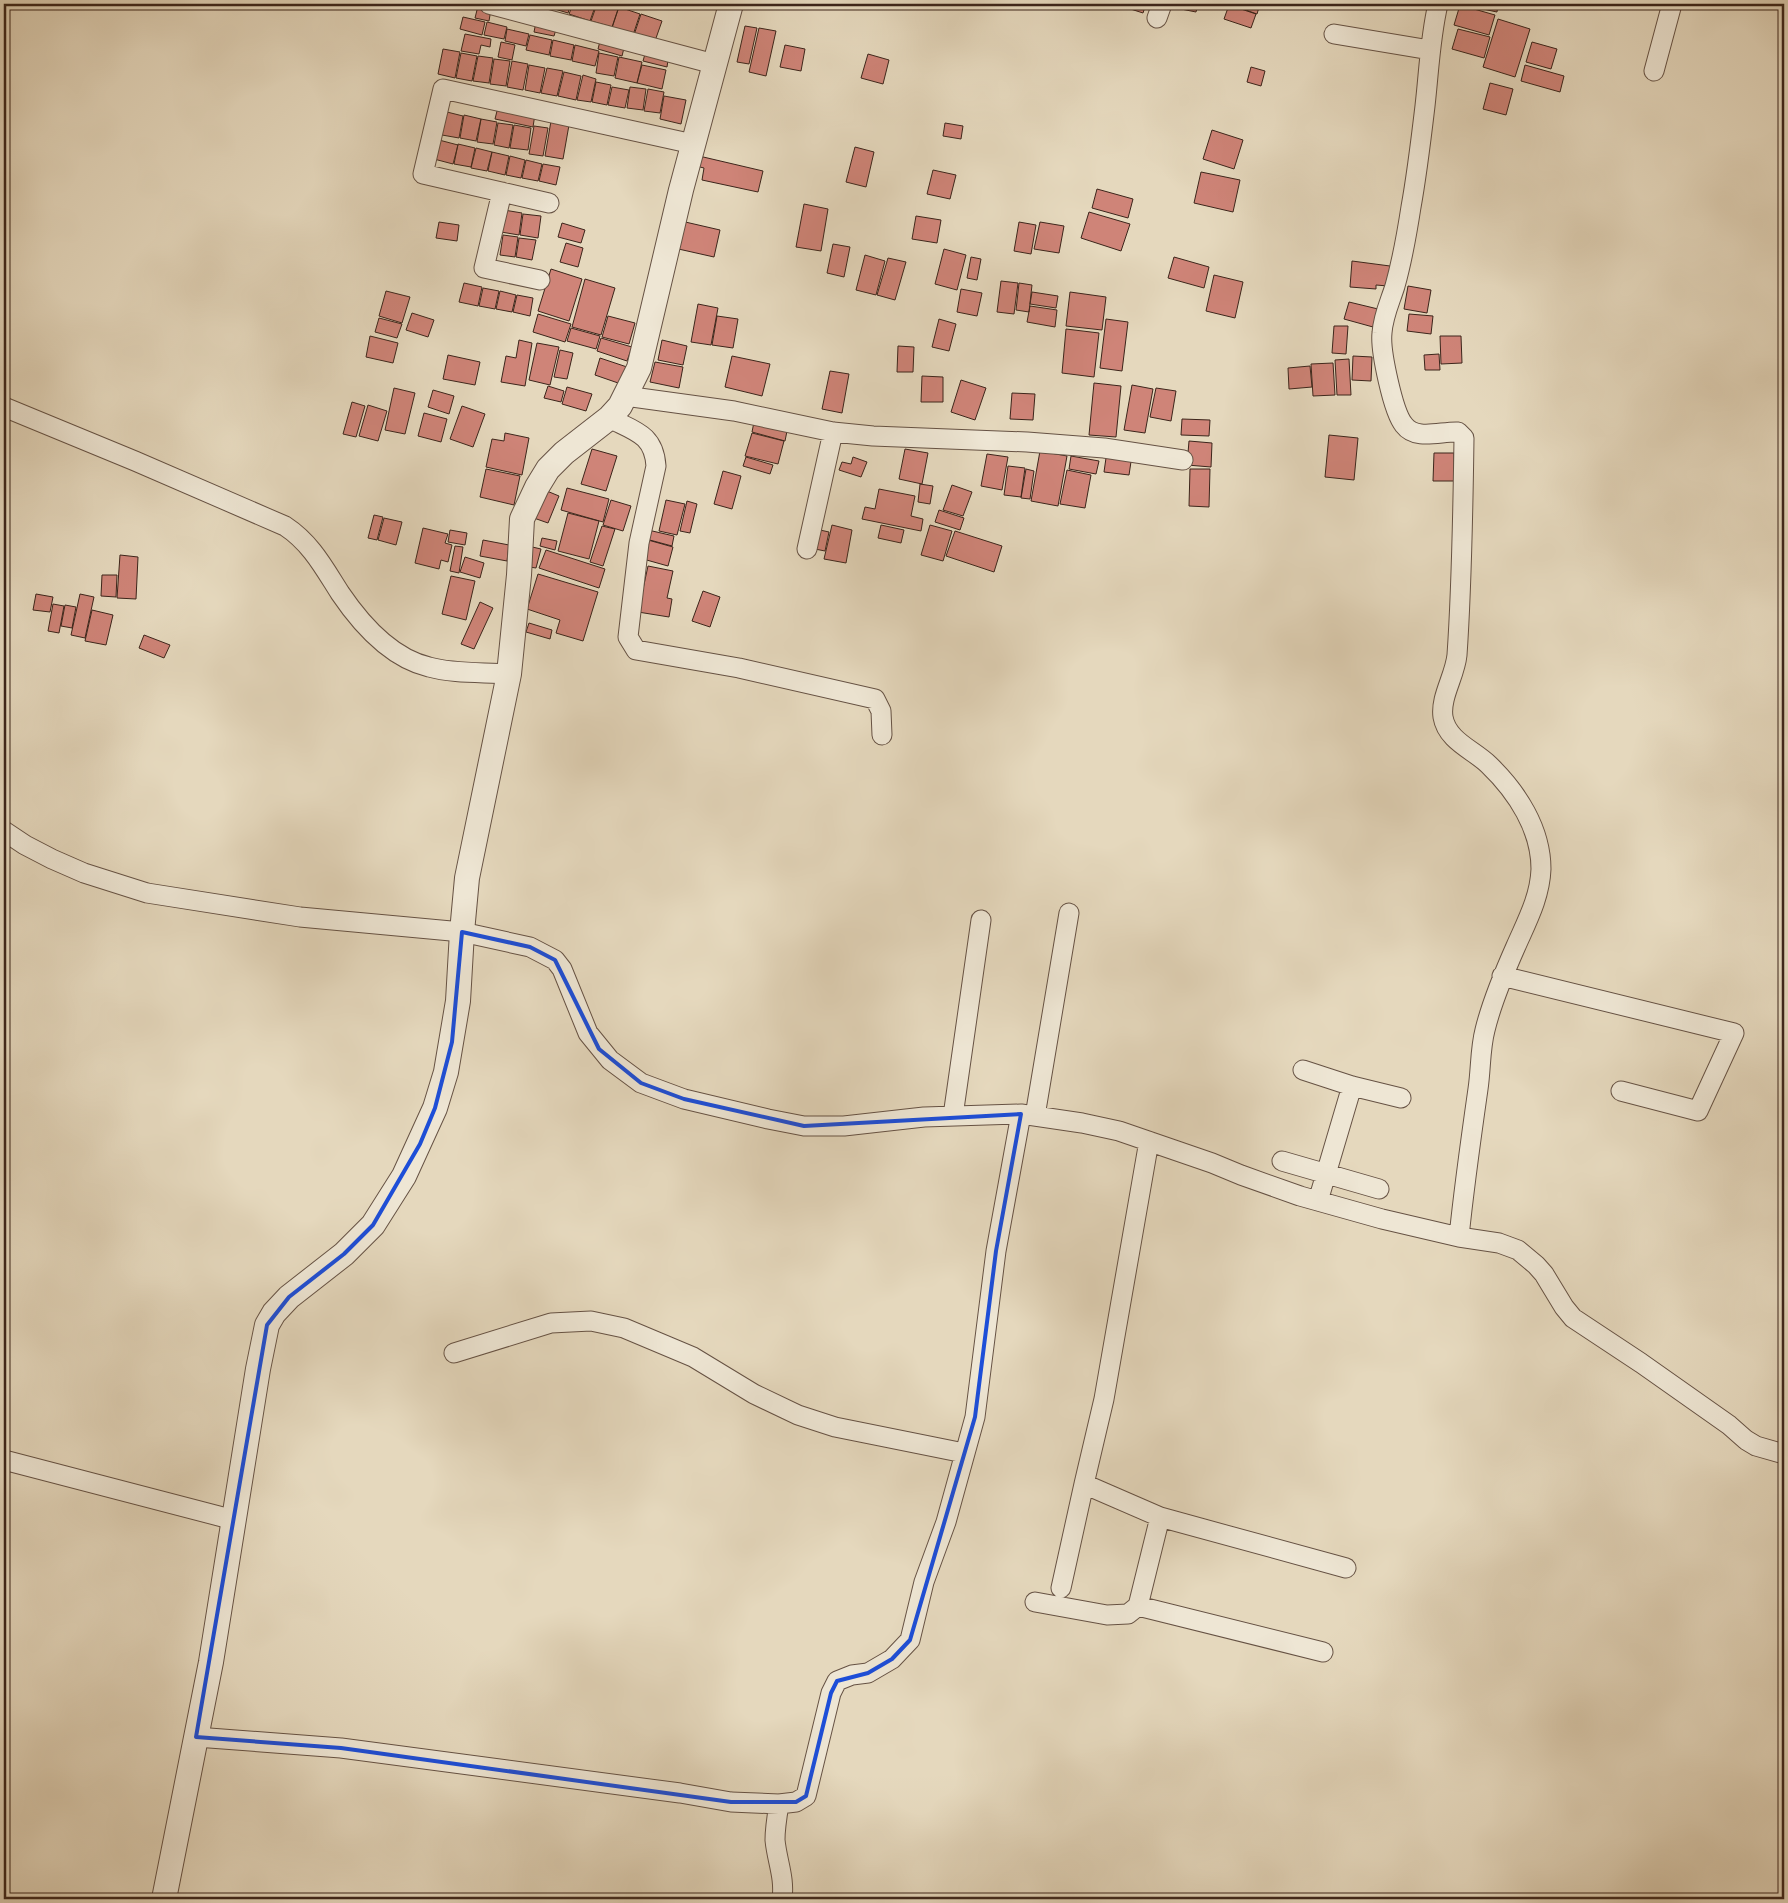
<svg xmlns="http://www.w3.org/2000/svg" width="1788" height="1903" font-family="'IM FELL Great Primer',serif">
  <rect width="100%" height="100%" fill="#e5d8bd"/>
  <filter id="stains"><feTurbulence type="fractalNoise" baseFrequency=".004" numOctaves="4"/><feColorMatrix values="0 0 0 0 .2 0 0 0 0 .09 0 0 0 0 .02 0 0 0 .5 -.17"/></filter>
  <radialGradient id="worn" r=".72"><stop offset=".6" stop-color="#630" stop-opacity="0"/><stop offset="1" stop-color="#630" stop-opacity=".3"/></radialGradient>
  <path fill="#cf8478" stroke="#3c251b" d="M 549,4 L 571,4 L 568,13 L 548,7 Z
    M 573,4 L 596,4 L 590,21 L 569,14 Z
    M 597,4 L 611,4 L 619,6 L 612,27 L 591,21 Z
    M 1115,4 L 1146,4 L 1143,13 Z
    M 1177,4 L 1198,4 L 1196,12 L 1176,8 Z
    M 1229,4 L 1260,4 L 1257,14 Z
    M 1459,4 L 1498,4 L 1497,12 Z
    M 1229,5 L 1256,14 L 1251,28 L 1224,19 Z
    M 1460,5 L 1495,15 L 1489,35 L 1454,25 Z
    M 478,6 L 491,9 L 489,21 L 475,18 Z
    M 619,7 L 640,14 L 633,35 L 612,28 Z
    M 641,14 L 662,21 L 655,41 L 634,35 Z
    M 463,17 L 485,22 L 482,35 L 460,29 Z
    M 1498,19 L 1530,29 L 1515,77 L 1483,67 Z
    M 487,22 L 507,27 L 504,39 L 484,35 Z
    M 536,22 L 557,26 L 554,36 L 534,32 Z
    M 745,26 L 757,28 L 749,64 L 737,62 Z
    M 759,28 L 776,31 L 766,76 L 749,72 Z
    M 507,29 L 529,34 L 526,46 L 505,41 Z
    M 1458,29 L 1490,37 L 1484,58 L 1452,49 Z
    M 465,34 L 491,39 L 490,47 L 481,45 L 479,54 L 461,51 Z
    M 530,35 L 552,40 L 549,55 L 526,50 Z
    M 553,40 L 574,45 L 571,60 L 550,56 Z
    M 600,41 L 624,48 L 622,56 L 598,49 Z
    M 501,42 L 515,45 L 512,60 L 498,57 Z
    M 1532,42 L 1557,49 L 1551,69 L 1526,62 Z
    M 575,45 L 599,51 L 595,66 L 572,61 Z
    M 785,45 L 805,49 L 801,71 L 780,67 Z
    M 443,49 L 460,52 L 455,78 L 438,74 Z
    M 461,53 L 477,56 L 472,81 L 456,78 Z
    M 599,53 L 618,57 L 614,76 L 596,73 Z
    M 645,54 L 668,60 L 667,67 L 643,61 Z
    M 868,54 L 889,60 L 883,84 L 861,78 Z
    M 478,56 L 493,58 L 489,83 L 473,81 Z
    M 619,57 L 642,62 L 637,83 L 615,78 Z
    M 494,59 L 510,61 L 506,86 L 490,84 Z
    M 512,61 L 528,64 L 523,90 L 507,87 Z
    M 529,65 L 545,68 L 540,93 L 525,90 Z
    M 642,65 L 666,70 L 662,89 L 637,83 Z
    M 1525,65 L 1564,76 L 1560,92 L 1521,81 Z
    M 1251,67 L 1265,71 L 1261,86 L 1247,82 Z
    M 547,68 L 563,71 L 557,96 L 541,93 Z
    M 564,72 L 581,76 L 576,100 L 558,96 Z
    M 583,75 L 596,79 L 591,102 L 577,100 Z
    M 596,82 L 611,85 L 607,105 L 592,102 Z
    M 1490,83 L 1513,89 L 1506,115 L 1483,109 Z
    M 612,87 L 629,90 L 625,108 L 608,105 Z
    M 630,87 L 646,89 L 643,110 L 627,108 Z
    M 648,89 L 664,92 L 660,113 L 644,111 Z
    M 664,96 L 686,100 L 681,124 L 660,119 Z
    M 498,107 L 535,114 L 533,127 L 495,119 Z
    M 447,112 L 463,116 L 459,138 L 442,135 Z
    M 464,115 L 481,119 L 476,141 L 460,138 Z
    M 481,119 L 497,122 L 493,144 L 477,142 Z
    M 551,121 L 569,125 L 563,159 L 545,156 Z
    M 498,123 L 513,125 L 509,148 L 494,145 Z
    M 945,123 L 963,126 L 961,139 L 943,136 Z
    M 514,125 L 531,128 L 528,150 L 510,148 Z
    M 534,126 L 548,128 L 543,156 L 529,154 Z
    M 1212,130 L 1243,140 L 1234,169 L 1203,159 Z
    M 439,140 L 458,145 L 453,164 L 434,159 Z
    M 458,144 L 475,148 L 471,167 L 454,164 Z
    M 855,147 L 874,152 L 866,187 L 846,182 Z
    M 476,148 L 492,152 L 487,171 L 471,168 Z
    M 492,152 L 509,156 L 505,175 L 488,171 Z
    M 510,156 L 525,160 L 521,178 L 506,175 Z
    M 699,156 L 763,171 L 758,192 L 702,180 L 704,168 L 696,166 Z
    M 526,160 L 542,164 L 538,181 L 522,178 Z
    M 543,164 L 560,167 L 556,185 L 539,181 Z
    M 933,170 L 956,175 L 950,199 L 927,194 Z
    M 1201,172 L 1240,180 L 1233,212 L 1194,203 Z
    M 1097,189 L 1133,199 L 1128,218 L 1092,208 Z
    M 804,204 L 828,209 L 821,251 L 796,247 Z
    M 504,210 L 522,213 L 519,235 L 501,232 Z
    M 1089,212 L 1130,224 L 1121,251 L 1081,238 Z
    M 523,214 L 541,216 L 538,238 L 520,235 Z
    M 916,216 L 941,220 L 937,243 L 912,239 Z
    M 681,221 L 720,230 L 714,257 L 674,248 Z
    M 439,222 L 459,225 L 457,241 L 436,238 Z
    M 1019,222 L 1036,225 L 1031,254 L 1014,251 Z
    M 1040,222 L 1064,226 L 1059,253 L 1034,249 Z
    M 562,223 L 585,230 L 581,243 L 558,237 Z
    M 503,235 L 518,237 L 515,257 L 500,255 Z
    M 519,238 L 536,240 L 532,260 L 516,257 Z
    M 566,243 L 583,248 L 578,267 L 560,262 Z
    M 833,244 L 850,247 L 844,277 L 827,273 Z
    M 944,249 L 966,255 L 957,290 L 935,284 Z
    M 865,255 L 885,261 L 876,295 L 856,290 Z
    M 971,257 L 981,259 L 977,280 L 967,278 Z
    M 1174,257 L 1209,267 L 1204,288 L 1168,278 Z
    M 888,258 L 906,262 L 895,300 L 877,295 Z
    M 1352,261 L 1390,266 L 1388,286 L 1376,285 L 1376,289 L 1350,287 Z
    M 551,269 L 582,279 L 569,321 L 538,311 Z
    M 1214,275 L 1243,282 L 1235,318 L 1206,311 Z
    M 585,279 L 615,288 L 601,335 L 572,327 Z
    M 1001,281 L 1018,283 L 1014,314 L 997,312 Z
    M 464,283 L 482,287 L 478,306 L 459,302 Z
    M 1019,283 L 1032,285 L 1029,312 L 1016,310 Z
    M 1408,286 L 1431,290 L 1427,313 L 1404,309 Z
    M 483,288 L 499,291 L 495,309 L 479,306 Z
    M 961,289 L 982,293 L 977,316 L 957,312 Z
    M 386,291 L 410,297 L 402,323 L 379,316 Z
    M 500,291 L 516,295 L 512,312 L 496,309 Z
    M 1032,292 L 1058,296 L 1056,308 L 1030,304 Z
    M 1070,292 L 1106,297 L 1102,330 L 1066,326 Z
    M 517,295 L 533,298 L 530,316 L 513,312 Z
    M 1349,302 L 1378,309 L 1373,327 L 1344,319 Z
    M 698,304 L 718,308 L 711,345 L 691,342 Z
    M 1030,306 L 1057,310 L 1055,327 L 1027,322 Z
    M 412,313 L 434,320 L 428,337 L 406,330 Z
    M 538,314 L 571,324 L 565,342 L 533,332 Z
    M 1409,314 L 1433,316 L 1431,334 L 1407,331 Z
    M 608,316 L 635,323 L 629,344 L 602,337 Z
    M 717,316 L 738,319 L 733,348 L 712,345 Z
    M 379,318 L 402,324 L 397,338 L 375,332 Z
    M 939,319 L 956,324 L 949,351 L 932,347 Z
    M 1106,319 L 1128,322 L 1122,371 L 1100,368 Z
    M 1334,326 L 1348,326 L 1346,354 L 1332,353 Z
    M 571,328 L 600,336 L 596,349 L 567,341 Z
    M 1066,329 L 1099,333 L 1094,377 L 1062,373 Z
    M 370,336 L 398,343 L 393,363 L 366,357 Z
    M 1440,336 L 1461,336 L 1462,363 L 1441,364 Z
    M 601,338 L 632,347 L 627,361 L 597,351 Z
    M 519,340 L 532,343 L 525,386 L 501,382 L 506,356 L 516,358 Z
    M 662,340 L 687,346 L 683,365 L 658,360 Z
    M 537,343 L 559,347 L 550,385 L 529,380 Z
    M 898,346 L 914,347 L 913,372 L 897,372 Z
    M 560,350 L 573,353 L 567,379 L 554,377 Z
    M 1439,354 L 1440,370 L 1425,370 L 1424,355 Z
    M 448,355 L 480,362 L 475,385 L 443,379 Z
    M 732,356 L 770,364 L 762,396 L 725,387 Z
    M 1353,356 L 1372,357 L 1371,381 L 1352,380 Z
    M 600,358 L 627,367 L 621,384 L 595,375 Z
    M 1349,359 L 1351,395 L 1337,395 L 1335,360 Z
    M 655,362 L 683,367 L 679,388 L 650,382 Z
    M 1333,363 L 1335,395 L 1313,396 L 1311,364 Z
    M 1310,366 L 1312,387 L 1289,389 L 1288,368 Z
    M 830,371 L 849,374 L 842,413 L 822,409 Z
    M 922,376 L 943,377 L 943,402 L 921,402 Z
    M 961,380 L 986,388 L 975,420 L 951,412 Z
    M 1094,383 L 1121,386 L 1116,437 L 1089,435 Z
    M 1132,385 L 1153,389 L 1145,433 L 1124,430 Z
    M 548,386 L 564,391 L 561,402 L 544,398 Z
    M 567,387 L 592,394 L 586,411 L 562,404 Z
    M 394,388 L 415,393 L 405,434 L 385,430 Z
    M 1156,388 L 1176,391 L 1171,421 L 1150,417 Z
    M 433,390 L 454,396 L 449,414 L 428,407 Z
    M 1012,393 L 1035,394 L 1033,420 L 1010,419 Z
    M 352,402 L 365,406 L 356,437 L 343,434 Z
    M 368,405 L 387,411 L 378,441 L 359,436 Z
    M 462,406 L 485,414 L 473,447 L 450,439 Z
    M 424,413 L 447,419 L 441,442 L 418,436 Z
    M 1182,419 L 1210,420 L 1209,436 L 1181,435 Z
    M 754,422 L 787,431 L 785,441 L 752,432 Z
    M 505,433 L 529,438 L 522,475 L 486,467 L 492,439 L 504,441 Z
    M 752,433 L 784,441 L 778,464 L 745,456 Z
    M 1329,435 L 1358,438 L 1354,480 L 1325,477 Z
    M 1189,441 L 1212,443 L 1211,467 L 1187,465 Z
    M 592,449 L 617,456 L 606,491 L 581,484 Z
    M 905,449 L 928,453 L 922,484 L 899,479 Z
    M 1040,451 L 1067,456 L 1058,506 L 1031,501 Z
    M 1107,451 L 1132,455 L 1129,475 L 1104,472 Z
    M 1434,453 L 1454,453 L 1454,481 L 1433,481 Z
    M 987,454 L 1008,457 L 1002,490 L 981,486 Z
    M 1071,456 L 1099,461 L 1096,474 L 1069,469 Z
    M 746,457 L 773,465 L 770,474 L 743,466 Z
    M 853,457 L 867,462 L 861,477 L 839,470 L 842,462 L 851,464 Z
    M 1008,466 L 1025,468 L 1021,497 L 1004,495 Z
    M 486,469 L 520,476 L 514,505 L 480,497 Z
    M 1026,469 L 1034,471 L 1030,499 L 1021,498 Z
    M 1190,469 L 1210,469 L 1209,507 L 1189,506 Z
    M 1067,470 L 1091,475 L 1085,508 L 1060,504 Z
    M 723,471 L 741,476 L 732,509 L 714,504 Z
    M 920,484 L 933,486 L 930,504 L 918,502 Z
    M 952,485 L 972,492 L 963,516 L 943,510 Z
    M 567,488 L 609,499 L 603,522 L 561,510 Z
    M 542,489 L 559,496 L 548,523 L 531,517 Z
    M 879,489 L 915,496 L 911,516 L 923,519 L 921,531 L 862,519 L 865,507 L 875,509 Z
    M 611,500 L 631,506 L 623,531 L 603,525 Z
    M 666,500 L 685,504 L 677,535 L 659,531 Z
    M 687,501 L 697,504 L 690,533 L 680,531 Z
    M 939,510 L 964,518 L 960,530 L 935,522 Z
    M 568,513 L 599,521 L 589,559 L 558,551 Z
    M 374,515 L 383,517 L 377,540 L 368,538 Z
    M 384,518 L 402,522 L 396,545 L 378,540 Z
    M 832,525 L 852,530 L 846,563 L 824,559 Z
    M 881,525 L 904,530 L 901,543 L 878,538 Z
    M 930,525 L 952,531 L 943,561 L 921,555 Z
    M 602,526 L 615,529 L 603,566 L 590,562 Z
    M 423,528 L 448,534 L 445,543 L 452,545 L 448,562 L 441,560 L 439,569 L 415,563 Z
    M 450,530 L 467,533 L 465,545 L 448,542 Z
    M 648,530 L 674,536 L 672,546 L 646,539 Z
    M 820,530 L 829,532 L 825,551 L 815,549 Z
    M 955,531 L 1002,546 L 994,572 L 946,556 Z
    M 542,538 L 557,541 L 555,550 L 540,546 Z
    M 483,540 L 509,545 L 507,561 L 480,556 Z
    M 648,540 L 673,547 L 668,566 L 643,559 Z
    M 455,546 L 463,547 L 459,573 L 450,571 Z
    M 528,546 L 541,549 L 536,568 L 523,566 Z
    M 546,550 L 605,569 L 599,588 L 539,568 Z
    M 120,555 L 138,557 L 136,599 L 117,598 Z
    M 465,557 L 484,563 L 480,578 L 460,572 Z
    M 648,566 L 673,571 L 667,598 L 672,599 L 669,617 L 638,612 Z
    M 538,574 L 598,592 L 583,641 L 556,633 L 560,620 L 527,609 Z
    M 102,575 L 117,575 L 116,597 L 101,596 Z
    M 451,576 L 475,581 L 466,620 L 442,614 Z
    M 703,591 L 720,597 L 710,627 L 692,621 Z
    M 36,594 L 53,597 L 50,612 L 33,610 Z
    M 80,594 L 94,597 L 85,638 L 71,635 Z
    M 480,602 L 493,608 L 474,649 L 461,644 Z
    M 53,604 L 64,606 L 59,633 L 48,631 Z
    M 65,605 L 76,607 L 72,628 L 61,626 Z
    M 92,610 L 113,615 L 106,645 L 85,641 Z
    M 529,623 L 552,630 L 550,639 L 526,632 Z
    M 144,635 L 170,645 L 164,658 L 139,648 Z"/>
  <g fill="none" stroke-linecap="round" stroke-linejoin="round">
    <g stroke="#665244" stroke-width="21">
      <path id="minor" d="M 489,4 L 714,64
        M 1438,4 C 1430,38 1429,71 1425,106 C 1421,140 1417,174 1411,207 C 1407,233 1402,261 1395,286 C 1390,302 1383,316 1382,333 C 1380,350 1393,412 1404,425 C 1416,441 1441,431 1458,432 L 1464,438 C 1463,510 1462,583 1457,655 C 1455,676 1440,697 1443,717 C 1447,741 1474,750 1489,765 C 1517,792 1541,829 1541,869 C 1540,897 1527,921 1516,946 C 1504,973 1492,1001 1485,1030 C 1480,1049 1481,1069 1478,1089 C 1471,1138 1464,1187 1459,1237
        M 1157,18 L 1162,4
        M 1334,34 L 1430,50
        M 1654,71 L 1672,4
        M 502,192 L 484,268 L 540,280
        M 549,203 L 423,174 L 443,89 L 693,144
        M 625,396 L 734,411 L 833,432 L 873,436 L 1027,442 L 1104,448 L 1183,460
        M 4,407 L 135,461 L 285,526 C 311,543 324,568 340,593 C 361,624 391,658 429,667 C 454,674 483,672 509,674
        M 609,418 C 634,431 654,434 656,466 L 639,543 L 628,637 L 636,650 L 739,668 L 875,699 L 881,711 L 882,735
        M 807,549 L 833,432
        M 4,831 L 25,845 L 52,859 L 84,873 L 147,893 L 300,917 L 462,932 L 530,947 L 555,960 L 562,969 L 588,1033 L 610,1060 L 641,1083 L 684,1099 L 768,1119 L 804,1126 L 844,1126 L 924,1117 L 1021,1114 L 1082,1123 L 1119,1131 L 1212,1163 L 1241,1175 L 1300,1196 L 1382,1219 L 1459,1237 L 1499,1243 L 1518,1250 L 1536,1265 L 1544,1274 L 1564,1307 L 1573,1318 L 1641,1363 L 1729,1425 L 1746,1440 L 1756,1446 L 1784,1454
        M 1502,976 L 1734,1033 L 1698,1111 L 1621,1091
        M 1303,1070 L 1352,1086 L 1401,1098
        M 953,1116 L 981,920
        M 1035,1116 L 1069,913
        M 1149,1141 L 1104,1399 L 1084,1484 L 1160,1517 L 1346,1568
        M 1282,1161 L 1379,1189
        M 1318,1201 L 1352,1086
        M 454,1353 L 551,1323 L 591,1321 L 624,1328 L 693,1357 L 754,1394 L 798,1415 L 835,1427 L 964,1453
        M 4,1460 L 234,1520
        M 1061,1588 L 1084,1484
        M 1035,1602 L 1107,1615 L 1128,1614 L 1138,1606 L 1323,1652
        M 1138,1606 L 1160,1517
        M 196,1737 L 341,1748 L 680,1793 L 731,1802 L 779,1804
        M 782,1899 C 785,1878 777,1861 775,1840 C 775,1828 777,1816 779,1804 L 796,1802 L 806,1796 L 831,1693 L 837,1681 L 852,1675 L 868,1673 L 892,1659 L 910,1640 L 924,1582 L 946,1522 L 975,1417 L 996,1251 L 1021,1114"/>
    </g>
    <g stroke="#665244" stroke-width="26">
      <path id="tertiary" d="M 164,1899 L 211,1662 L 258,1369 L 267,1325 L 274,1313 L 289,1297 L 344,1254 L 373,1225 L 404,1176 L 435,1108 L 446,1072 L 458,1001 L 462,932 L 467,878 L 509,674 L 519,575 L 522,519 L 537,487 L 548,469 L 564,453 L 609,418 L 620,406 L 639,368 L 681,190 L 731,4"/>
    </g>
    <use href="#minor" stroke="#eee6d4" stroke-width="19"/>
    <use href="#tertiary" stroke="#eee6d4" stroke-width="24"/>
  </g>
  <path fill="none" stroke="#1d4ed8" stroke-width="4" stroke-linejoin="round" d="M 462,932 L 530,947 L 555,960 L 599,1049 L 641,1083 L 684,1099 L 804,1126 L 1021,1114 L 996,1251 L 975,1417 L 910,1640 L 892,1659 L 868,1673 L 837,1681 L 831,1693 L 806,1796 L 796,1802 L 731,1802 L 341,1748 L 196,1737 L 267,1325 L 289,1297 L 344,1254 L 373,1225 L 420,1144 L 435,1108 L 452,1042 Z"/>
  <rect width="1788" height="1903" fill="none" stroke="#e5d8bd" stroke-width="20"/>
  <rect x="5" y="5" width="1778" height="1893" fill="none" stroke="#3c251b" stroke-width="2.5"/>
  <rect x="10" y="10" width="1768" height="1883" fill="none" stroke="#3c251b"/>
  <rect width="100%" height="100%" filter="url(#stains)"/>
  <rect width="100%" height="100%" fill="url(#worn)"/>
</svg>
